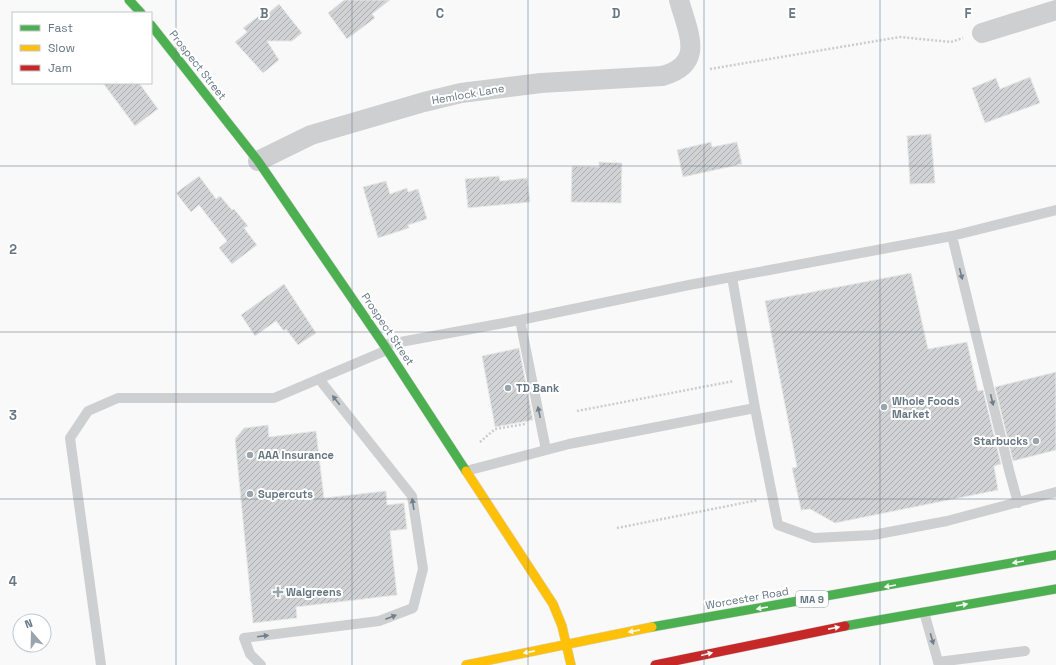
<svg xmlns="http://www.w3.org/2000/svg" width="1056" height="665" font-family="'Space Grotesk',sans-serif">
  <defs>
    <pattern id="building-hatch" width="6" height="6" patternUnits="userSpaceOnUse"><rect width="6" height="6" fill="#d0d2d3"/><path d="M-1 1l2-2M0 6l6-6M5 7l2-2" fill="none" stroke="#acafb1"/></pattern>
  </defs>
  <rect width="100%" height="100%" fill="#f9f9f9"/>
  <path fill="url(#building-hatch)" stroke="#e8e8e8" d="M 344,0 L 390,0 L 372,14 L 375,18 L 347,39 L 328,13 Z
    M 279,4 L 302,33 L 292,41 L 267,41 L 279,60 L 263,73 L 235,42 L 247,32 L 243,28 L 260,15 L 263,18 Z
    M 1030,77 L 1040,103 L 985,123 L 972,88 L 996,78 L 1000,89 Z
    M 103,83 L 139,83 L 158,109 L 135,126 Z
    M 931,134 L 935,183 L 910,184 L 907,136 Z
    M 711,142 L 712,147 L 737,142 L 742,164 L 683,177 L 677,150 Z
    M 599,162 L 622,163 L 621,203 L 571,202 L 572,166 L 599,167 Z
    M 199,176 L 216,199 L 220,196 L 232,210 L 234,209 L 248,226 L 244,228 L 257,245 L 232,264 L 219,248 L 227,241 L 199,205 L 191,212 L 176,193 Z
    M 499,176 L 500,181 L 527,178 L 530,202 L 468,208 L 465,179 Z
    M 386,181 L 390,194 L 407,188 L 408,192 L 418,189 L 427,219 L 408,225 L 409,228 L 378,238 L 363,187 Z
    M 911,273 L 928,349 L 967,342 L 978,391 L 983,390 L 1001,464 L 994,466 L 998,490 L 835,523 L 810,509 L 801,510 L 792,468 L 797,467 L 765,301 Z
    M 284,284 L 316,333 L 298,345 L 286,329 L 284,331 L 276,321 L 255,336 L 241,315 Z
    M 519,348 L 533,420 L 495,427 L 482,356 Z
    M 1056,372 L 1056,450 L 1013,461 L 995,387 Z
    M 268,425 L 269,437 L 316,431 L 324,498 L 386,491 L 387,505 L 404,503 L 407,529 L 390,531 L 397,595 L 296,607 L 297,618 L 253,623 L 235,439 L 244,428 Z"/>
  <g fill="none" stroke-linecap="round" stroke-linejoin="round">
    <g stroke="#d5d6d7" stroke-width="10">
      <path id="fast" d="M 129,0 L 141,13
        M 151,25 L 258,161 L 384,345 L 466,471
        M 845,626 L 1056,589
        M 652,627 L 1056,555"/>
    </g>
    <g stroke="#d5d6d7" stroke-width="10">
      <path id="slow" d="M 466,471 L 553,604 L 562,626 L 571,665
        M 466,665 L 652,627"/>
    </g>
    <g stroke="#d5d6d7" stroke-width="10">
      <path id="jam" d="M 655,665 L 845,626"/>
    </g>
    <path stroke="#cbcccd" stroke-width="2.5" stroke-dasharray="2 2" stroke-linecap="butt" d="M 710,69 L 900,37 L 951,42 L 963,38
      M 577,411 L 734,381
      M 480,442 L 495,429 L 525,424
      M 617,528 L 758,500"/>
    <path stroke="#cecfd0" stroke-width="10" d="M 952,236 L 1009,470 L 1018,503
      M 732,277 L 755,408
      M 520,320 L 546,450
      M 384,345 L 520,320 L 689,285 L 952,236 L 1056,210
      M 466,471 L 569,444 L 755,408 L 778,525 L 814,538 L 873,535 L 947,521 L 1056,492
      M 924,612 L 939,665
      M 938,662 L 1025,651
      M 101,665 L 70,438 L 88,411 L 118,398 L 274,398 L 387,350
      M 261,665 L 250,654 L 244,638 L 379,621 L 413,608 L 423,569 L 412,496 L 319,379"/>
    <path stroke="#cecfd0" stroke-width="20" d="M 982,33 L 1056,10
      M 258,161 L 311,135 L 424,102 L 461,93 L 541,83 L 662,76 C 706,64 688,33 679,0"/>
    <use href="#fast" stroke="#4caf50" stroke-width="9"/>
    <use href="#slow" stroke="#ffc107" stroke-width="9"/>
    <use href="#jam" stroke="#c62828" stroke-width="9"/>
  </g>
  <defs><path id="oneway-solid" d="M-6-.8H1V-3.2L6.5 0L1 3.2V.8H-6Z"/></defs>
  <g fill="#707f8b">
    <use href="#oneway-solid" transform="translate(961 274) rotate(76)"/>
    <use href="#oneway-solid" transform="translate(336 400) rotate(-129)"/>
    <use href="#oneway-solid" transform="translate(992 400) rotate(76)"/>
    <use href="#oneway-solid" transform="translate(539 412) rotate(-102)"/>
    <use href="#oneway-solid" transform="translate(413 504) rotate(-99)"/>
    <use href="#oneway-solid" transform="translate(391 617) rotate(-21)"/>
    <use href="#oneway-solid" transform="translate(263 636) rotate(-7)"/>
    <use href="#oneway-solid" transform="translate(932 639) rotate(74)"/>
  </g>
  <g fill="#f6fbf6">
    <use href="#oneway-solid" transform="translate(1018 562) rotate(170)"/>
    <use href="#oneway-solid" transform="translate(890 586) rotate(170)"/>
    <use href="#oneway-solid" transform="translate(962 605) rotate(-10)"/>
    <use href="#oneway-solid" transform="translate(762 608) rotate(170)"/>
    <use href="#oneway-solid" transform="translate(834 628) rotate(-11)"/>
    <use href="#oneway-solid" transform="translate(634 631) rotate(169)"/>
    <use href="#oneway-solid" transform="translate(529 652) rotate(169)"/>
    <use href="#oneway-solid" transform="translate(707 654) rotate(-14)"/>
  </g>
  <path fill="none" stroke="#657683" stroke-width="1" stroke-opacity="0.55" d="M 176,0 L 176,665M 352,0 L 352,665M 528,0 L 528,665M 704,0 L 704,665M 880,0 L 880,665M 0,166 L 1056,166M 0,332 L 1056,332M 0,499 L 1056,499"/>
  <g fill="#99a4ac" stroke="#fff" stroke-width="1.5">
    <circle cx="508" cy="388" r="4"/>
    <circle cx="884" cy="407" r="4"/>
    <circle cx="1036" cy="441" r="4"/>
    <circle cx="250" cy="455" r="4"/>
    <circle cx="250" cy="494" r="4"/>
    <path d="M276 586h4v4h4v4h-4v4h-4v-4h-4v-4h4z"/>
  </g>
  <g text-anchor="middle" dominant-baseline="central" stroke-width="4" stroke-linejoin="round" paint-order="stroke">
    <rect fill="#fff" stroke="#939fa8" stroke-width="1" x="796" y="591" width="32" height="16" rx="3"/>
    <g font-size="10" font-weight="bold" fill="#657683">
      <text x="812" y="599">MA 9</text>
    </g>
    <g font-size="11" fill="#657683" stroke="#fff">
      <text transform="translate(198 65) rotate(52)">Prospect Street</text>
      <text transform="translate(468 94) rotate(-10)">Hemlock Lane</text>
      <text transform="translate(388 329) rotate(56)">Prospect Street</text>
      <text transform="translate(747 598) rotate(-10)">Worcester Road</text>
    </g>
    <g font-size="11" font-weight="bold" fill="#657683" stroke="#fff" text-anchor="start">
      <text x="516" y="388">TD Bank</text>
      <text x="892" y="401">Whole Foods<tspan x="892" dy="13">Market</tspan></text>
      <text x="1028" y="441" text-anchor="end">Starbucks</text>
      <text x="258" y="455">AAA Insurance</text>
      <text x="258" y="494">Supercuts</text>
      <text x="286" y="592">Walgreens</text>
    </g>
  </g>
  <g font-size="13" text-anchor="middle" font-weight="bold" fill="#657683" stroke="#fff" stroke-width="4" stroke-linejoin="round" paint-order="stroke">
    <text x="264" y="18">B</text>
    <text x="440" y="18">C</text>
    <text x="616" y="18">D</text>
    <text x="792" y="18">E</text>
    <text x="968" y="18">F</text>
    <text x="13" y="254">2</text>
    <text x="13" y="420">3</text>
    <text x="13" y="586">4</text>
  </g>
  <rect x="12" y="12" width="140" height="72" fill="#ffffff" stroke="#c1c8cd"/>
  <rect x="20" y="25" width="20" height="6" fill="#4caf50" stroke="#c1c8cd"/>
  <text x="48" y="32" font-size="12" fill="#657683">Fast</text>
  <rect x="20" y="45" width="20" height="6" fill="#ffc107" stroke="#c1c8cd"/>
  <text x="48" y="52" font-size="12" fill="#657683">Slow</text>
  <rect x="20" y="65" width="20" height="6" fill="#c62828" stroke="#c1c8cd"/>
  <text x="48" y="72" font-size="12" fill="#657683">Jam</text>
  <g transform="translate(32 633) rotate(340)"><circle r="19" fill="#ffffff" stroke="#c1c8cd"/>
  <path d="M0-3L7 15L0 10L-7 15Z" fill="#99a4ac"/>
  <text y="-6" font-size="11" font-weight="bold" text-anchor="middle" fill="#657683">N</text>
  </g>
</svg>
